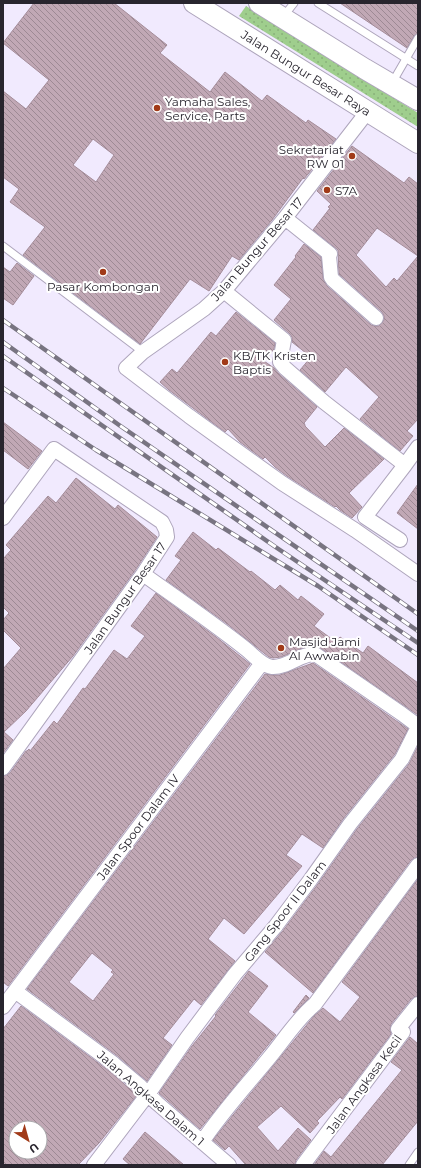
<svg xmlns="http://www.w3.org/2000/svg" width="421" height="1168" font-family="Montserrat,sans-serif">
  <defs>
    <pattern id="grass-dots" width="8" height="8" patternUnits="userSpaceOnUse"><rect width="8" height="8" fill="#9fce8d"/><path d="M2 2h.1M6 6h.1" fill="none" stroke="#89b17a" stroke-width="1.8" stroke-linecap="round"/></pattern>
    <pattern id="building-back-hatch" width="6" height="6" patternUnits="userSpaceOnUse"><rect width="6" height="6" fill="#c1a8b5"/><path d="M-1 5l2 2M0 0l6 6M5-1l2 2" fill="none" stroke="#9d8994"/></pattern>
  </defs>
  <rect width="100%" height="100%" fill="#f1eafe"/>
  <path fill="url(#grass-dots)" d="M 246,6 L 418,113 L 418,127 L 239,16 Z"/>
  <path fill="url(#building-back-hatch)" stroke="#a48c99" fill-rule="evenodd" d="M 34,3 L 114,3 L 167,45 L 160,53 L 210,92 L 225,72 L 262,101 L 267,95 L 306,123 L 308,120 L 336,139 L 304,179 L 303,178 L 272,220 L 239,260 L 232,256 L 209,291 L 190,279 L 140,344 L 23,255 L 45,227 L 10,202 L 19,189 L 3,177 L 3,91 L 26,109 L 49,80 L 3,43 ZM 93,139 L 114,155 L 96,182 L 73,165 Z
    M 340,3 L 418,3 L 418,33 L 414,36 L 407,48 Z
    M 352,146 L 404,183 L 409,177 L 418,184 L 418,419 L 407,431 L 413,436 L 400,451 L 360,419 L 379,397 L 346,367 L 325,392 L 300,370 L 311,357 L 292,342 L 292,337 L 290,334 L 274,320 L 291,299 L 274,285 L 296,257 L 295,256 L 304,244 L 321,257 L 323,278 L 327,286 L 371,325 L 375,326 L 379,326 L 384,320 L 384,316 L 382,312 L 339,274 L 338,250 L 313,230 L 330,208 L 328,207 L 331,204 L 317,191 ZM 377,228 L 418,256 L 397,281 L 394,278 L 386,287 L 356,255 Z
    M 17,263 L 34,276 L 13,305 L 3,298 L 3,267 L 10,272 Z
    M 236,312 L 275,343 L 274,349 L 264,361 L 274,368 L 279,374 L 317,407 L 304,423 L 305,425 L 305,426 L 325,447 L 344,428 L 384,459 L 349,493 L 362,507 L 352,518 L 340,510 L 336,506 L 335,507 L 287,476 L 275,467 L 265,457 L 263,459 L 240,442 L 228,429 L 225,432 L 169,390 L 160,382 L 172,369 L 177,373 L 211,332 L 216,336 Z
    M 3,422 L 42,451 L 28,469 L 3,450 Z
    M 76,478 L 115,509 L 118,505 L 157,537 L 136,569 L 73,656 L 26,711 L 4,732 L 13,740 L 3,753 L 3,669 L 21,648 L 3,630 L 3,620 L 9,613 L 3,607 L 3,559 L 11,550 L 6,545 L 48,496 L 56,503 Z
    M 418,484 L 418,529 L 397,513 Z
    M 193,532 L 216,550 L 218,548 L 250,572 L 251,571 L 275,590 L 280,585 L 298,600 L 301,596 L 324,614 L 314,626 L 336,642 L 340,637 L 363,653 L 368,646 L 418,683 L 418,715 L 319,647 L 308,646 L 281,657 L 273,658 L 269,657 L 226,623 L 166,580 L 181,560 L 175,556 Z
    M 156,593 L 216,637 L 250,664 L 8,986 L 3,982 L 3,776 L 10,773 L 26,751 L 27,751 L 29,749 L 30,751 L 54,721 L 57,724 L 83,688 L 85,689 L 114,650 L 127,659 L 145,636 L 131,626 Z
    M 313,663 L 408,729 L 395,754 L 343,819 L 323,848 L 302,834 L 286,855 L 302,866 L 244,934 L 224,918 L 208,939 L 235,961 L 201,1005 L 194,999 L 163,1038 L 172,1045 L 147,1081 L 119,1057 L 27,989 L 265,674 L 272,675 L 280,675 ZM 92,953 L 113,970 L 111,972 L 114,974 L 93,1001 L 69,982 Z
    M 418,746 L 418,857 L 411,860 L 313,993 L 265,952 L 282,932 L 318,884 L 357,829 L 409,764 Z
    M 418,879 L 418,996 L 411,999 L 391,1024 L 390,1029 L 391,1034 L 342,1099 L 340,1097 L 317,1121 L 319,1123 L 310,1133 L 281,1106 L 257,1127 L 278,1151 L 298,1128 L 311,1140 L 296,1160 L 295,1165 L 246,1165 L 229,1146 L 225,1150 L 213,1140 L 233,1115 L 314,1016 L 323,1008 L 340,1022 L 360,997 L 342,982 Z
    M 249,971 L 268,986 L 248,1012 L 276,1035 L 200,1129 L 159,1093 L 192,1046 L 216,1016 L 215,1015 Z
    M 306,995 L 309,998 L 294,1013 L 293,1012 Z
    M 21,1006 L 109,1071 L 137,1095 L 99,1143 L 78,1165 L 3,1165 L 3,1029 ZM 16,1128 L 40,1128 L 40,1152 L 16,1152 Z
    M 410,1037 L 418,1044 L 418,1121 L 382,1165 L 314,1165 L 324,1151 L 331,1157 L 402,1070 L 391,1062 Z
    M 145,1132 L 184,1165 L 130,1165 L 123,1159 Z"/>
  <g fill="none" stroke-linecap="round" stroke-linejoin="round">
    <g stroke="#aea5bc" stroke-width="9">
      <path id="lane" d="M 318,3 L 418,66
        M 283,17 L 294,3
        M 392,83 L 418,38
        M 3,246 L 143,352
        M 409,1165 L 418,1152"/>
    </g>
    <g stroke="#aea5bc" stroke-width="16">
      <path id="street" d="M 368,111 L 285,218 L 224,291 L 204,309 L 143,352 L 126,368 L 189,416 L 282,483 L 355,530 L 418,574
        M 285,218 L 330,254 L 329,256 L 331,277 L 333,280 L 376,318
        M 224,291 L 284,340 L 280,362 L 285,368 L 324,402 L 405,465
        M 3,518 L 54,449 L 162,522 L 166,530 L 167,537 L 143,574 L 3,768
        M 400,540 L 365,517 L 405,465 L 418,447
        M 143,574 C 178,599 213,623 247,650 C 254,656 263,666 272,667 C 287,668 302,653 315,654 L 402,714 L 418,726
        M 15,991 L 114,1064 L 139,1085 L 157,1103 L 229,1165
        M 3,1007 L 262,663
        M 202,1142 C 222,1112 246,1086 269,1058 C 284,1040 297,1019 315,1004 L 418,865
        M 94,1165 L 151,1090 L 187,1038 L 235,974 L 275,927 L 311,879 L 350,824 L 402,759 L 418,727
        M 303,1165 L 403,1032 L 398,1029 L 418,1004"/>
    </g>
    <g stroke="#aea5bc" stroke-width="22">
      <path id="secondary" d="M 194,3 L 418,143
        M 259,3 L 365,69 L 418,100"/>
    </g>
    <use href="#lane" stroke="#fff" stroke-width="7"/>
    <use href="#street" stroke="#fff" stroke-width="14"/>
    <use href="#secondary" stroke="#fff" stroke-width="20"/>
    <g stroke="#787481" stroke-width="4.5">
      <path id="rail" d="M 3,320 L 418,614
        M 3,342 L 119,425 L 418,631
        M 3,356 L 277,548 L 418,643
        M 3,388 L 96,450 L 318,586 L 418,655"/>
    </g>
    <use href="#rail" stroke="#fff" stroke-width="3" stroke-dasharray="9" stroke-linecap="butt"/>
  </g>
  <g fill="#a13a18" stroke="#fff" stroke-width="1.5">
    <circle cx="157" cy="108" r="4"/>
    <circle cx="352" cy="156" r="4"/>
    <circle cx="327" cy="190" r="4"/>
    <circle cx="103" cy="272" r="4"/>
    <circle cx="225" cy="362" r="4"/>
    <circle cx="281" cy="648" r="4"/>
  </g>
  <g text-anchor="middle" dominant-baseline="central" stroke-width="4" stroke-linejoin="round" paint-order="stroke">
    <g font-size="12" fill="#28252e" stroke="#fff">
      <text transform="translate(306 73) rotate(32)">Jalan Bungur Besar Raya</text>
      <text transform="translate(257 249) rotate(-49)">Jalan Bungur Besar 17</text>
      <text transform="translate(125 598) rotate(-55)">Jalan Bungur Besar 17</text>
      <text transform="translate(138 827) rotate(-53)">Jalan Spoor Dalam IV</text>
      <text transform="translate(285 911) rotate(-52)">Gang Spoor II Dalam</text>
      <text transform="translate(364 1084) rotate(-54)">Jalan Angkasa Kecil</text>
      <text transform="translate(151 1098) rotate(41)">Jalan Angkasa Dalam 1</text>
    </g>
    <g font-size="12" fill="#28252e" stroke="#fff" text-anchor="start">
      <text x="165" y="101">Yamaha Sales,<tspan x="165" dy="14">Service, Parts</tspan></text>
      <text x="344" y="149" text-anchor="end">Sekretariat<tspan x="344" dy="14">RW 01</tspan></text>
      <text x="335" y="190">S7A</text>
      <text x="103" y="286" text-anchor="middle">Pasar Kombongan</text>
      <text x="233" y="355">KB/TK Kristen<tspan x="233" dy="14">Baptis</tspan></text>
      <text x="289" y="641">Masjid Jami<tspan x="289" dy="14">Al Awwabin</tspan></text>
    </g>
  </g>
  <rect width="421" height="1168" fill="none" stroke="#28252e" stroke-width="8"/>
  <g transform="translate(28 1140) rotate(143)"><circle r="19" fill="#ffffff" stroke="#a9a8ab"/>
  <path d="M0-3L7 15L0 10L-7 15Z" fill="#a13a18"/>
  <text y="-6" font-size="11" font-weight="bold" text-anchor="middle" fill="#28252e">U</text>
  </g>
</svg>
